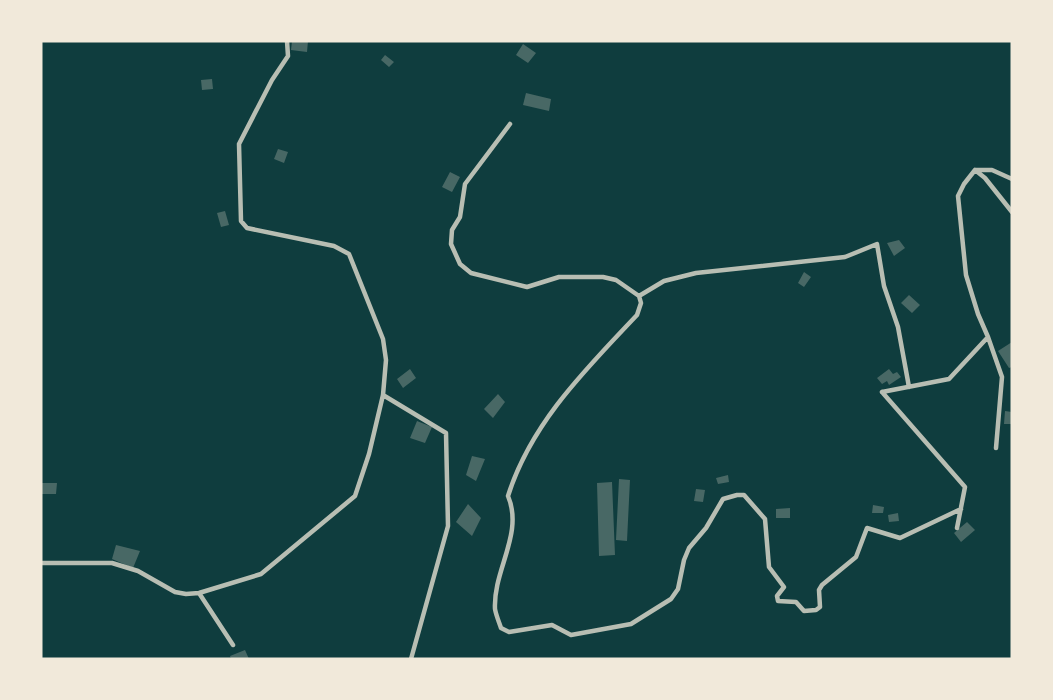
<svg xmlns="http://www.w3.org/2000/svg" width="1053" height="700" font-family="Roboto,sans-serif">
  <rect width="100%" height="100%" fill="#0f3d3e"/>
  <path fill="#486865" d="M 292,41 L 308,41 L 307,52 L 291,50 Z
    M 523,44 L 536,53 L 528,63 L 516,55 Z
    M 385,55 L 394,62 L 389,67 L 381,60 Z
    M 212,79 L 213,89 L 202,90 L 201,80 Z
    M 526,93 L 551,99 L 549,111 L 523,105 Z
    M 278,149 L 288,152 L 284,163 L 274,159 Z
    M 450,172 L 460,177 L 452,192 L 442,187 Z
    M 225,211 L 229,225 L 221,227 L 217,213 Z
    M 899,240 L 905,248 L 894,256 L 887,243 Z
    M 804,272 L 811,277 L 804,287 L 798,283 Z
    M 909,295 L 920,305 L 912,313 L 901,303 Z
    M 1012,342 L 1012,367 L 1009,368 L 998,351 Z
    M 410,369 L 416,378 L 403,388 L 397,379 Z
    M 889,369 L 893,374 L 897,372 L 901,377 L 889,385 L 887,381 L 882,384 L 877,378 Z
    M 498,394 L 505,402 L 493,418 L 484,409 Z
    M 1005,411 L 1012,412 L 1012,424 L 1004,424 Z
    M 417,421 L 432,427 L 425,443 L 410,438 Z
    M 472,456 L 485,459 L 476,481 L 466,475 Z
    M 728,475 L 729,482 L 718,484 L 716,478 Z
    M 619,479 L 630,480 L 627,541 L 616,540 Z
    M 612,482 L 615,555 L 599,556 L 597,483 Z
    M 42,483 L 57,483 L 56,494 L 42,494 Z
    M 696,489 L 705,490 L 703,502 L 694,501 Z
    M 468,504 L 481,518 L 472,536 L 456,522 Z
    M 873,505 L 884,507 L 883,513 L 872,513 Z
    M 790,508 L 790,518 L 776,518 L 776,509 Z
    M 898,513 L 899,521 L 889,522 L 888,515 Z
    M 967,522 L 975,530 L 961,542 L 954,533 Z
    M 116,545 L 140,551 L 133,568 L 112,559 Z
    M 245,650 L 249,659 L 231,659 L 230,656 Z"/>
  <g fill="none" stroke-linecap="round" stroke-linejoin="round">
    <path stroke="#b8beb3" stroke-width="4.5" d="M 510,124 L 465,184 L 460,217 L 452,230 L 451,244 L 460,264 L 471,273 L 527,287 L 559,277 L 603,277 L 616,280 L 639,296 L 641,303 L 637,315 C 586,369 531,423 508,496 C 524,534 493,570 495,609 C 496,615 499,622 501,628 L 509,632 L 552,625 L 571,635 L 631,624 L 671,599 L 678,589 L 684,560 L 689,548 L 706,528 L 723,499 L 737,495 L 744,495 L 765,519 L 769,567 L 784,587 L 777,596 L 778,601 L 796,602 L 804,611 L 816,610 L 820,607 L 819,590 L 822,585 L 856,557 L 867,528 L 900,538 L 961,509
      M 975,170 L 985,178 L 1012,212
      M 639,296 L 664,281 L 696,273 L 845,257 L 877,244 L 884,286 L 898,327 L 909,387
      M 988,337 L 978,314 L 966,275 L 958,196 L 964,184 L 975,170 L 992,170 L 1012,179
      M 882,392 L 949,379 L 988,337 L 1002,377 L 996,448
      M 882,392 L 965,487 L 957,528
      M 383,395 L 446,433 L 448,526 L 411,659
      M 41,563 L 112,563 L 138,571 L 175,592 L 186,594 L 199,593 L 261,574 L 355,496 L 369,454 L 383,395 L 386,360 L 383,339 L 349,254 L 334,246 L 247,228 L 241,221 L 239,144 L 272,80 L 288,56 L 287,41
      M 199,593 L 233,645"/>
  </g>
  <rect width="1053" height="700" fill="none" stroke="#f1e9da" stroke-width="85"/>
</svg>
